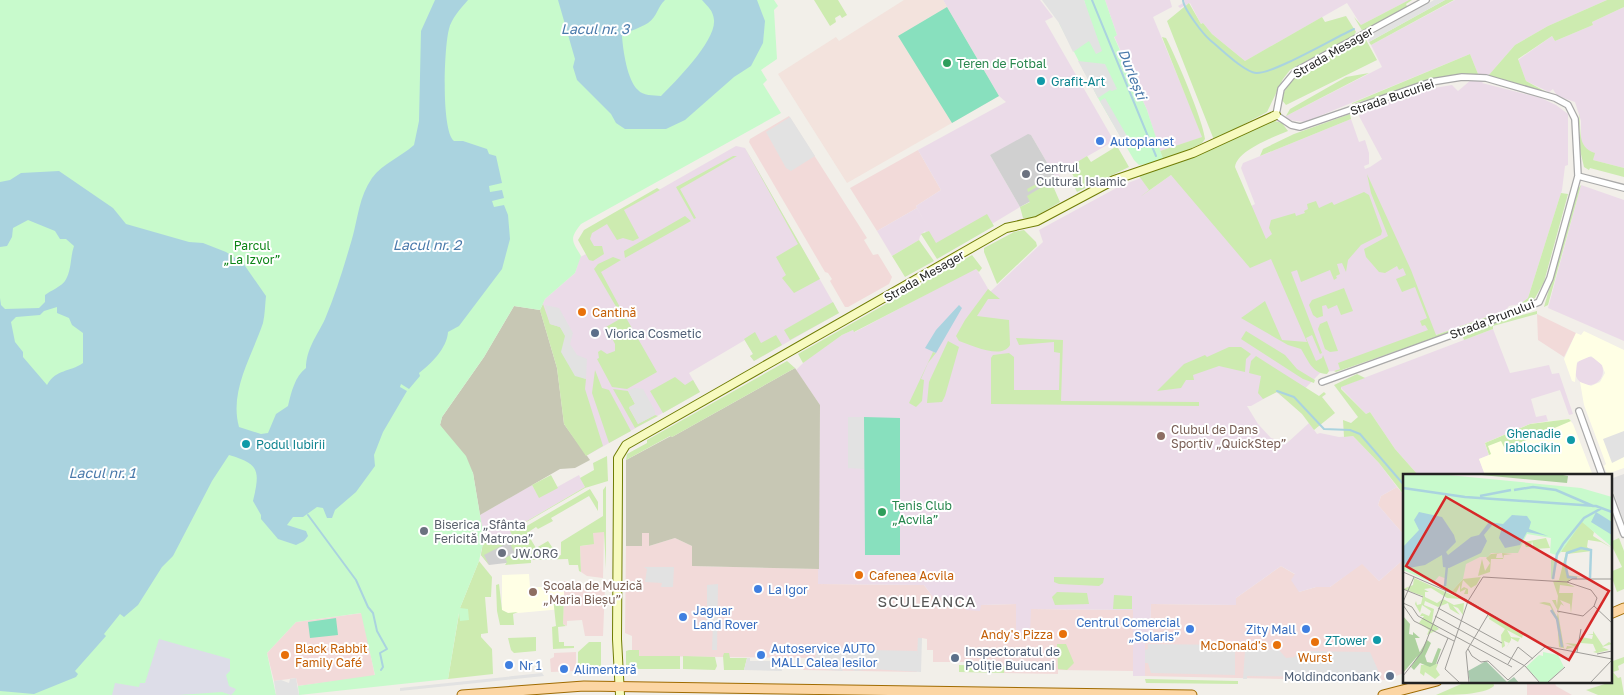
<svg xmlns="http://www.w3.org/2000/svg" width="1624" height="695" font-family="'Golos Text',sans-serif">
  <rect width="100%" height="100%" fill="#f2efe9"/>
  <path fill="#e0dfdf" d="M 1624,474 L 1624,522 L 1610,482 L 1610,479 Z"/>
  <path fill="#f2dad9" d="M 789,116 L 867,238 L 864,240 L 873,255 L 878,254 L 892,277 L 889,284 L 848,307 L 845,307 L 830,281 L 832,279 L 828,273 L 825,272 L 749,142 L 750,139 Z
    M 918,150 L 941,190 L 916,206 L 917,208 L 877,231 L 850,188 Z
    M 1537,314 L 1576,333 L 1564,357 L 1538,340 Z
    M 1397,487 L 1404,495 L 1404,535 L 1378,505 L 1381,496 Z
    M 593,532 L 604,532 L 603,578 L 587,576 L 581,572 L 580,546 L 588,545 Z
    M 642,533 L 649,533 L 649,546 L 675,538 L 692,546 L 692,566 L 819,569 L 818,584 L 924,585 L 933,597 L 966,598 L 967,602 L 981,605 L 1016,604 L 1016,633 L 1030,609 L 1133,610 L 1133,671 L 1058,670 L 1058,674 L 1004,673 L 1004,666 L 980,665 L 980,662 L 933,662 L 933,650 L 927,650 L 927,639 L 922,638 L 917,672 L 803,670 L 808,658 L 639,656 L 639,650 L 632,650 L 632,636 L 625,633 L 626,546 L 642,546 Z
    M 1404,559 L 1404,673 L 1385,680 L 1332,680 L 1145,676 L 1145,638 L 1150,638 L 1151,604 L 1236,605 L 1236,598 L 1281,566 L 1296,575 L 1299,592 L 1316,587 L 1330,587 L 1362,563 L 1379,581 Z
    M 564,581 L 579,581 L 580,586 L 605,587 L 603,636 L 585,636 L 582,620 L 567,621 L 567,626 L 563,624 Z
    M 362,613 L 375,676 L 298,686 L 296,678 L 274,681 L 267,653 L 296,622 Z
    M 576,652 L 576,671 L 551,672 L 550,659 L 554,657 L 554,653 Z
    M 1527,681 L 1555,683 L 1556,686 L 1572,695 L 1527,695 Z"/>
  <path fill="#ebdbe8" d="M 943,0 L 1040,0 L 1053,17 L 1045,21 L 1114,141 L 1058,173 L 1064,183 L 1060,185 L 1031,135 L 990,155 L 1020,207 L 940,255 L 925,231 L 920,236 L 919,240 L 892,256 L 877,231 L 917,208 L 930,231 L 916,206 L 941,190 L 918,150 L 1006,102 L 999,96 Z
    M 1105,0 L 1170,0 L 1172,7 L 1153,17 L 1203,137 L 1160,151 L 1147,110 L 1114,36 L 1117,35 Z
    M 1184,0 L 1409,0 L 1361,25 L 1347,3 L 1245,61 L 1212,34 L 1203,23 L 1201,24 L 1190,3 L 1180,8 L 1178,6 L 1185,2 Z
    M 1455,0 L 1607,0 L 1548,26 L 1515,45 L 1482,83 L 1541,98 L 1556,105 L 1568,114 L 1568,165 L 1565,166 L 1562,190 L 1528,298 L 1520,304 L 1509,306 L 1506,310 L 1334,371 L 1321,372 L 1291,403 L 1276,392 L 1251,406 L 1247,406 L 1258,424 L 1271,438 L 1287,443 L 1309,423 L 1317,434 L 1320,433 L 1339,437 L 1353,436 L 1379,463 L 1397,487 L 1381,496 L 1378,505 L 1404,535 L 1404,559 L 1379,581 L 1362,564 L 1330,587 L 1316,587 L 1299,592 L 1291,580 L 1295,574 L 1281,566 L 1236,598 L 1236,605 L 1151,604 L 1150,638 L 1145,639 L 1145,676 L 1133,676 L 1133,610 L 1031,609 L 1030,633 L 1016,633 L 1016,604 L 981,605 L 980,611 L 966,610 L 966,598 L 933,597 L 924,585 L 818,584 L 820,405 L 796,370 L 806,360 L 842,335 L 853,330 L 855,332 L 976,268 L 990,292 L 1043,242 L 1039,230 L 1120,186 L 1141,178 L 1149,190 L 1143,195 L 1171,175 L 1181,184 L 1248,208 L 1255,204 L 1241,168 L 1243,163 L 1351,119 L 1359,142 L 1365,140 L 1369,153 L 1369,164 L 1364,166 L 1365,169 L 1370,167 L 1382,159 L 1359,116 L 1361,113 L 1416,91 L 1452,85 L 1458,91 L 1478,74 L 1470,54 L 1305,122 L 1289,120 L 1282,123 L 1276,121 L 1382,67 L 1371,45 Z
    M 1624,7 L 1624,168 L 1593,160 L 1594,153 L 1587,150 L 1581,141 L 1581,121 L 1575,102 L 1557,96 L 1553,89 L 1549,92 L 1526,81 L 1518,60 L 1552,36 L 1555,41 L 1593,25 L 1592,22 Z
    M 736,146 L 745,148 L 839,313 L 754,361 L 750,356 L 753,354 L 745,340 L 689,373 L 700,392 L 586,456 L 540,310 L 545,299 L 575,273 L 580,257 L 590,252 L 585,232 Z
    M 1581,185 L 1624,200 L 1624,341 L 1548,308 Z
    M 1493,329 L 1510,373 L 1549,365 L 1552,374 L 1559,373 L 1573,414 L 1569,415 L 1560,390 L 1531,399 L 1536,417 L 1546,415 L 1548,421 L 1530,424 L 1485,443 L 1489,455 L 1479,459 L 1485,475 L 1418,475 L 1395,449 L 1370,412 L 1366,414 L 1340,387 Z
    M1575 371a14 14 0 1 1 28 0a14 14 0 1 1-28 0Z
    M 579,475 L 585,487 L 510,531 L 513,535 L 484,539 L 480,515 L 532,485 L 539,497 Z"/>
  <path fill="#ffffe5" d="M 1584,331 L 1624,350 L 1624,468 L 1607,474 L 1604,466 L 1606,464 L 1584,405 L 1580,382 L 1591,386 L 1600,382 L 1605,373 L 1602,365 L 1591,356 L 1577,362 L 1575,382 L 1572,381 L 1564,359 L 1576,333 L 1581,335 Z
    M 1569,419 L 1573,424 L 1592,473 L 1586,475 L 1485,475 L 1479,459 L 1489,455 L 1485,443 L 1530,424 Z
    M 529,574 L 530,587 L 545,587 L 546,584 L 550,584 L 551,586 L 564,586 L 564,606 L 562,609 L 518,613 L 508,613 L 502,610 L 502,575 Z"/>
  <path fill="#d0d0d0" d="M 1028,134 L 1031,135 L 1060,185 L 1020,207 L 990,155 Z
    M 513,535 L 530,560 L 489,565 L 481,555 L 484,539 Z"/>
  <path fill="#f3e3dd" d="M 904,0 L 943,0 L 999,96 L 847,183 L 778,74 L 836,37 L 839,41 Z"/>
  <path fill="#c7c7b4" d="M 514,306 L 540,310 L 557,368 L 564,424 L 590,460 L 575,468 L 560,469 L 480,515 L 473,473 L 440,425 L 442,417 L 484,357 Z
    M 795,368 L 820,405 L 819,569 L 692,566 L 692,546 L 675,538 L 649,546 L 649,533 L 642,533 L 642,546 L 626,546 L 626,460 L 671,436 L 672,437 Z"/>
  <path fill="#cdebb0" d="M 814,0 L 838,0 L 847,15 L 842,18 L 840,15 L 835,18 L 836,22 L 830,26 Z
    M 1409,0 L 1412,0 L 1406,4 L 1408,8 L 1363,32 L 1354,17 L 1361,25 Z
    M 1445,0 L 1454,0 L 1371,45 L 1369,42 Z
    M 1607,0 L 1624,0 L 1624,7 L 1592,22 L 1593,25 L 1555,41 L 1552,36 L 1518,59 L 1526,81 L 1548,93 L 1488,76 L 1515,45 L 1548,26 Z
    M 1189,3 L 1201,24 L 1203,23 L 1212,34 L 1245,61 L 1322,17 L 1325,22 L 1346,16 L 1356,32 L 1353,36 L 1290,70 L 1283,79 L 1267,112 L 1214,140 L 1167,21 Z
    M 1162,37 L 1166,38 C 1176,57 1203,120 1205,139 L 1202,143 L 1164,162 L 1160,151 L 1202,137 Z
    M 1365,38 L 1377,60 L 1286,105 L 1281,99 C 1292,67 1336,53 1365,38 Z
    M 1470,54 L 1478,74 C 1429,73 1397,95 1350,104 Z
    M 1369,73 L 1286,116 L 1290,109 L 1346,77 Z
    M 1579,113 C 1582,129 1576,147 1595,153 L 1593,160 L 1624,168 L 1624,177 L 1590,168 L 1589,170 L 1584,167 L 1580,150 Z
    M 1350,114 L 1351,119 L 1260,156 L 1263,149 L 1294,134 Z
    M 1271,120 L 1282,123 L 1288,131 C 1274,137 1237,150 1235,167 L 1266,239 L 1272,234 L 1269,228 L 1271,220 L 1295,213 L 1296,216 L 1305,213 L 1304,211 L 1308,209 L 1307,204 L 1316,201 L 1319,208 L 1332,202 L 1334,205 L 1364,192 L 1369,195 L 1382,231 L 1381,235 L 1361,245 L 1348,260 L 1346,272 L 1342,263 L 1337,264 L 1340,274 L 1336,276 L 1337,278 L 1334,280 L 1330,270 L 1301,282 L 1297,270 L 1291,272 L 1322,353 L 1320,354 L 1312,335 L 1306,338 L 1316,361 L 1322,358 L 1323,355 L 1329,371 L 1327,374 C 1312,374 1307,358 1301,349 L 1288,345 L 1241,318 L 1265,301 L 1282,340 L 1307,342 L 1271,259 L 1250,268 L 1171,175 L 1140,197 L 1149,190 L 1139,176 L 1211,149 Z
    M 1117,146 L 1129,167 L 1077,192 L 1074,186 L 1078,184 L 1070,170 L 1065,172 L 1062,167 L 1066,164 L 1069,167 L 1087,156 L 1091,162 Z
    M 745,148 L 820,279 L 794,293 L 782,278 L 786,275 L 776,257 L 798,244 Z
    M 733,156 L 737,156 L 680,189 L 696,218 L 694,219 L 676,187 Z
    M 1367,174 L 1411,270 L 1436,335 L 1507,310 L 1503,314 L 1336,372 L 1334,371 L 1340,369 L 1338,363 L 1428,330 L 1425,325 L 1422,326 L 1420,321 L 1427,318 L 1415,287 L 1402,292 L 1396,279 L 1406,275 L 1403,268 L 1399,270 L 1397,266 L 1385,273 L 1379,272 L 1366,257 L 1364,249 L 1388,236 L 1371,193 Z
    M 1049,177 L 1060,202 L 1033,218 L 1023,218 L 1020,207 L 1030,202 L 1027,196 L 1047,184 L 1046,182 L 1028,192 L 1027,189 Z
    M 1581,185 L 1548,305 L 1544,307 L 1577,190 Z
    M 657,188 L 660,190 L 624,210 L 639,238 L 633,241 L 623,238 L 617,240 L 607,224 L 592,233 L 590,239 L 594,246 L 602,246 L 604,254 L 593,261 L 589,260 L 578,240 L 584,230 Z
    M 1561,193 L 1568,194 L 1544,282 L 1535,298 L 1522,306 L 1520,304 L 1528,298 Z
    M 987,214 L 994,226 L 937,259 L 921,234 L 929,231 L 936,243 Z
    M 685,216 L 691,221 L 625,258 L 624,251 Z
    M 1024,230 L 1036,242 L 1037,246 L 997,284 L 984,252 L 984,248 L 1014,232 Z
    M 919,240 L 934,261 L 905,277 L 892,256 Z
    M 972,255 L 982,268 L 979,272 L 976,269 L 854,332 L 853,330 L 842,335 L 803,363 L 798,354 Z
    M 613,257 L 621,260 L 601,272 L 622,311 L 608,319 L 606,315 L 618,310 L 594,269 L 598,264 Z
    M 1344,288 L 1353,311 L 1341,315 L 1337,305 L 1328,309 L 1326,305 L 1322,306 L 1323,316 L 1317,318 L 1313,315 L 1309,305 L 1312,300 Z
    M 988,289 L 1000,299 L 988,299 L 977,316 L 1009,320 L 1010,345 C 1002,360 971,345 959,341 L 956,336 L 965,320 Z
    M 833,302 L 839,313 L 790,340 L 784,330 Z
    M 543,304 L 550,324 L 560,327 L 566,336 L 575,375 L 586,379 L 585,389 L 603,446 L 586,456 L 564,424 L 557,368 L 540,310 Z
    M 1537,311 L 1537,314 L 1493,326 L 1493,329 L 1464,340 L 1463,337 L 1496,322 Z
    M 625,316 L 657,372 L 627,389 L 612,387 L 597,359 L 599,358 L 598,352 L 601,350 L 607,354 L 615,351 L 615,344 L 606,327 Z
    M 1327,321 L 1338,351 L 1330,352 L 1325,349 L 1318,329 L 1320,324 Z
    M 1246,331 L 1285,355 L 1297,369 L 1315,380 L 1314,383 L 1303,379 L 1241,339 Z
    M 755,332 L 761,343 L 776,335 L 782,345 L 754,361 L 750,356 L 753,354 L 744,339 Z
    M 1016,338 L 1063,340 L 1061,401 L 1199,402 L 1199,406 L 991,404 L 991,358 L 993,355 L 1009,353 L 1014,357 L 1014,390 L 1059,390 L 1060,353 L 1054,352 L 1054,342 L 1019,345 Z
    M 948,341 L 959,347 L 945,396 L 942,402 L 927,403 L 929,382 Z
    M 1229,347 L 1241,347 L 1251,354 L 1246,359 L 1245,372 L 1219,366 L 1193,375 L 1194,380 L 1186,380 L 1181,388 L 1157,391 L 1184,364 L 1205,355 L 1207,357 Z
    M 933,352 L 936,353 L 928,363 L 921,379 L 924,380 L 922,401 L 916,407 L 909,403 Z
    M 1256,356 L 1319,396 L 1324,392 L 1326,394 L 1322,397 L 1335,413 L 1314,430 L 1302,414 L 1277,392 L 1263,399 L 1258,393 L 1261,376 L 1249,373 L 1251,361 Z
    M 787,361 L 795,368 L 672,437 L 670,436 L 626,460 L 627,454 L 647,443 L 647,440 Z
    M 595,370 L 602,388 L 609,390 L 631,431 L 609,443 L 592,393 Z
    M 1357,374 L 1365,378 L 1341,387 L 1341,389 L 1366,414 L 1370,412 L 1395,449 L 1418,475 L 1404,475 L 1404,495 L 1379,463 L 1353,436 L 1344,437 L 1343,420 L 1351,423 L 1358,417 L 1334,385 Z
    M 675,377 L 685,385 L 693,380 L 700,392 L 663,413 L 650,391 Z
    M 613,389 L 628,391 L 635,404 L 629,408 L 638,424 L 655,415 L 658,416 L 635,428 Z
    M 1569,419 L 1571,421 L 1505,449 L 1501,441 L 1488,446 L 1491,454 L 1489,455 L 1485,443 L 1530,424 Z
    M 607,456 L 608,481 L 585,488 L 523,524 L 525,527 L 590,489 L 598,502 L 598,511 L 589,496 L 551,518 L 553,521 L 538,529 L 536,527 L 527,533 L 536,548 L 548,541 L 552,547 L 557,548 L 551,550 L 552,558 L 561,555 L 561,542 L 603,516 L 603,490 L 606,486 L 606,569 L 604,532 L 593,533 L 594,544 L 580,546 L 581,572 L 579,571 L 578,565 L 569,565 L 568,559 L 531,560 L 531,563 L 505,565 L 507,562 L 505,558 L 515,553 L 509,542 L 484,555 L 489,565 L 481,555 L 484,539 L 512,535 L 510,531 L 585,487 L 580,478 L 594,470 L 593,463 Z
    M 551,475 L 558,488 L 539,498 L 532,485 Z
    M 1619,538 L 1624,551 L 1624,589 L 1617,592 L 1610,572 L 1622,567 L 1610,542 Z
    M 479,561 L 492,577 L 491,597 L 485,597 L 488,633 L 481,634 L 481,637 L 492,649 L 493,674 L 448,679 L 460,608 Z
    M 1054,577 L 1104,578 L 1103,583 L 1099,586 L 1059,584 L 1054,582 Z
    M 499,584 L 502,610 L 508,613 L 518,612 L 513,614 L 514,625 L 500,625 L 497,611 L 496,585 Z
    M 1057,592 L 1087,593 L 1089,604 L 1055,605 L 1052,597 Z
    M 1114,595 L 1132,596 L 1132,609 L 1113,609 Z
    M 553,597 L 564,597 L 563,624 L 566,626 L 558,627 L 559,642 L 564,642 L 564,646 L 574,646 L 574,648 L 553,649 L 552,627 L 556,626 Z
    M 536,637 L 536,651 L 514,653 L 511,650 L 508,638 Z
    M 589,642 L 601,642 L 601,670 L 578,671 L 578,652 Z
    M 1057,644 L 1066,644 L 1074,663 L 1067,670 L 1058,669 Z
    M 629,650 L 639,650 L 639,656 L 680,656 L 680,669 L 626,669 L 626,651 Z
    M 724,653 L 729,653 L 730,658 L 747,658 L 744,670 L 724,670 L 723,656 Z
    M 683,656 L 715,657 L 717,666 L 715,670 L 683,669 Z
    M 1624,657 L 1624,663 L 1618,666 L 1619,670 L 1613,672 L 1618,678 L 1621,677 L 1624,695 L 1598,695 L 1586,690 L 1611,682 L 1610,662 Z
    M 959,665 L 1005,666 L 1004,673 L 959,672 Z
    M 1145,679 L 1238,681 L 1238,684 L 1146,683 Z
    M 1468,681 L 1493,681 L 1494,686 C 1484,695 1451,695 1436,695 Z"/>
  <path fill="#c8facc" d="M 0,0 L 774,0 L 778,6 L 774,10 L 777,59 L 761,70 L 767,80 L 763,84 L 781,113 L 581,224 C 569,239 572,241 581,256 L 575,273 L 545,299 L 540,310 L 514,306 L 484,357 L 442,417 L 440,425 L 466,456 L 473,473 L 484,539 L 479,561 L 460,608 L 468,609 L 469,620 L 460,621 L 459,613 L 448,679 L 299,695 L 298,686 L 375,675 L 361,613 L 296,622 L 267,653 L 276,695 L 0,695 Z
    M 1084,0 L 1105,0 L 1117,35 L 1114,37 L 1147,110 L 1164,162 L 1139,165 L 1134,160 L 1098,98 L 1059,23 L 1086,7 Z"/>
  <path fill="#88e0be" d="M 947,7 L 999,96 L 952,123 L 898,36 Z
    M 864,417 L 900,418 L 900,555 L 865,555 Z
    M 336,618 L 338,635 L 310,638 L 308,622 Z"/>
  <path fill="#e2e2e2" d="M 1042,0 L 1084,0 L 1102,51 L 1096,54 L 1089,41 L 1073,52 L 1059,23 Z
    M 1434,0 L 1445,0 L 1369,42 L 1367,37 Z
    M 1078,61 L 1105,64 L 1117,89 L 1112,91 L 1110,90 L 1098,98 Z
    M 1105,98 L 1131,143 L 1126,147 L 1100,101 Z
    M 790,117 L 815,156 L 791,171 L 786,168 L 766,132 Z
    M 545,305 L 559,308 L 573,333 L 570,344 L 577,355 L 587,359 L 586,379 L 575,376 L 561,352 L 565,336 L 560,327 L 550,324 Z
    M 634,388 L 643,389 L 655,411 L 655,415 L 638,424 L 629,407 L 635,404 L 628,391 Z
    M 848,417 L 864,417 L 864,469 L 848,468 Z
    M 1624,431 L 1624,457 L 1612,463 L 1603,439 Z
    M 644,567 L 674,567 L 673,587 L 661,587 L 662,583 L 645,582 L 647,569 Z
    M 718,584 L 717,650 L 712,650 L 713,622 L 707,621 L 707,585 Z
    M 918,638 L 922,638 L 921,672 L 871,669 L 856,671 L 844,668 L 842,671 L 829,670 L 824,668 L 824,665 L 820,661 L 814,663 L 817,649 L 917,651 L 917,656 Z
    M 1148,644 L 1232,645 L 1232,651 L 1235,652 L 1235,675 L 1151,673 L 1148,663 L 1145,663 L 1145,650 L 1148,649 Z
    M 1248,649 L 1279,650 L 1286,658 L 1295,657 L 1297,651 L 1370,652 L 1381,677 L 1247,676 L 1247,679 L 1243,679 L 1245,651 Z
    M 747,658 L 750,658 L 750,661 L 772,661 L 774,658 L 779,658 L 782,671 L 744,670 Z
    M 542,673 L 544,676 L 400,691 L 400,688 Z
    M 296,678 L 299,695 L 276,695 L 274,681 L 281,680 L 289,683 L 290,679 Z"/>
  <path fill="#dddde8" d="M 159,639 L 230,659 L 230,671 L 226,675 L 229,686 L 236,689 L 234,692 L 231,695 L 222,692 L 179,695 L 112,695 L 115,683 L 139,687 L 140,683 L 145,683 Z"/>
  <path fill="#aad3df" fill-rule="evenodd" d="M 435,0 L 468,0 C 461,8 451,19 449,29 C 444,47 441,131 454,141 L 463,141 L 487,149 L 489,154 L 496,156 L 502,183 L 489,186 L 490,192 L 502,190 L 504,198 L 492,201 L 494,207 L 504,205 L 508,215 L 510,239 L 502,269 L 459,326 L 448,332 C 447,348 431,364 419,373 L 420,376 L 409,389 L 401,384 L 400,387 L 407,391 L 383,432 L 374,455 L 375,466 L 356,492 L 335,510 L 332,518 L 327,518 L 323,508 L 317,507 L 303,517 L 293,517 L 287,525 L 306,531 L 308,536 L 304,541 L 296,545 L 278,539 L 261,519 L 261,515 L 253,501 C 260,471 260,464 229,455 L 212,481 L 173,556 L 162,567 L 138,605 L 124,617 L 120,614 L 104,634 L 106,636 L 75,671 L 78,674 L 76,677 L 34,694 L 0,691 L 0,298 L 1,305 L 5,309 L 39,308 L 45,302 L 45,295 C 50,291 62,286 65,281 C 72,270 70,257 74,246 L 66,239 L 60,239 L 55,231 L 28,220 L 13,228 L 12,237 L 7,246 L 0,247 L 0,182 L 10,180 L 21,173 L 59,171 L 113,208 L 126,224 L 189,242 L 203,243 L 226,252 L 243,263 L 266,296 C 265,305 265,314 263,323 C 252,356 229,391 239,427 L 261,434 L 268,433 L 276,414 L 288,406 C 291,393 295,376 306,368 C 306,349 317,336 325,319 C 336,293 344,266 352,239 C 358,218 359,197 372,178 C 383,163 401,157 414,145 L 419,121 L 421,31 ZM 57,307 L 57,313 L 69,318 L 72,325 L 83,333 L 83,363 C 69,373 57,368 47,385 L 23,357 L 23,352 L 15,342 L 11,322 L 16,317 L 40,315 L 44,311 Z
    M 558,0 L 665,0 C 658,6 657,17 648,23 C 640,28 631,30 622,36 C 623,50 627,80 638,90 C 643,96 653,95 661,96 C 676,81 716,41 714,20 C 713,10 708,7 702,0 L 757,0 L 765,21 L 763,43 L 751,66 L 734,77 L 685,120 L 666,129 L 625,129 L 616,123 L 611,114 L 577,80 L 573,67 L 575,59 Z
    M 959,305 L 962,308 L 936,353 L 925,348 L 936,330 Z"/>
  <g fill="none" stroke-linecap="round" stroke-linejoin="round">
    <path stroke="#aad3df" stroke-width="2" d="M 1092,0 L 1156,156
      M 1183,0 C 1183,8 1203,34 1210,40 C 1220,48 1244,72 1256,73 C 1273,74 1334,38 1354,29
      M 1277,391 L 1294,397 L 1324,429 L 1350,430 L 1360,434 L 1404,485
      M 308,515 L 356,580 L 368,607 L 373,613 L 377,631 L 387,649 L 380,653 L 383,667 L 381,670"/>
    <g stroke="#a9a9a9" stroke-width="8">
      <path id="street" d="M 1426,0 L 1296,71 L 1281,89 L 1276,115 L 1291,125 L 1300,127 L 1431,82 L 1462,77 L 1486,78 L 1555,98 L 1568,105 L 1575,119 L 1578,176 L 1624,188
        M 1322,382 L 1515,312 L 1539,302 L 1550,278 L 1578,176
        M 1579,411 L 1602,475
        M 1610,496 L 1624,534"/>
    </g>
    <g stroke="#707d05" stroke-width="10">
      <path id="secondary" d="M 620,695 L 617,639 L 618,480 L 618,458 L 626,445 L 1006,228 L 1037,221 L 1114,180 L 1193,153 L 1276,115"/>
    </g>
    <g stroke="#a06b00" stroke-width="11">
      <path id="primary" d="M 1610,614 L 1624,608
        M 462,695 L 584,686 L 1192,695
        M 1383,695 L 1437,681"/>
    </g>
    <use href="#street" stroke="#fff" stroke-width="5.5"/>
    <use href="#secondary" stroke="#f7fabf" stroke-width="8"/>
    <use href="#primary" stroke="#fcd6a4" stroke-width="9"/>
  </g>
  <g fill="#2e9e5b" stroke="#fff" stroke-width="2">
    <circle cx="947" cy="63" r="5"/>
    <circle cx="882" cy="512" r="5"/>
  </g>
  <g fill="#0f9aa8" stroke="#fff" stroke-width="2">
    <circle cx="1041" cy="81" r="5"/>
    <circle cx="1571" cy="440" r="5"/>
    <circle cx="246" cy="444" r="5"/>
    <circle cx="1377" cy="640" r="5"/>
  </g>
  <g fill="#3f7fe0" stroke="#fff" stroke-width="2">
    <circle cx="1100" cy="141" r="5"/>
    <circle cx="758" cy="589" r="5"/>
    <circle cx="683" cy="617" r="5"/>
    <circle cx="1190" cy="629" r="5"/>
    <circle cx="1306" cy="629" r="5"/>
    <circle cx="761" cy="655" r="5"/>
    <circle cx="509" cy="665" r="5"/>
    <circle cx="564" cy="669" r="5"/>
  </g>
  <g fill="#6b7280" stroke="#fff" stroke-width="2">
    <circle cx="1026" cy="174" r="5"/>
    <circle cx="424" cy="531" r="5"/>
    <circle cx="502" cy="553" r="5"/>
  </g>
  <g fill="#e8710a" stroke="#fff" stroke-width="2">
    <circle cx="582" cy="312" r="5"/>
    <circle cx="859" cy="575" r="5"/>
    <circle cx="1063" cy="634" r="5"/>
    <circle cx="1315" cy="642" r="5"/>
    <circle cx="1277" cy="645" r="5"/>
    <circle cx="285" cy="655" r="5"/>
  </g>
  <g fill="#5c6f8a" stroke="#fff" stroke-width="2">
    <circle cx="595" cy="333" r="5"/>
    <circle cx="955" cy="658" r="5"/>
    <circle cx="1390" cy="676" r="5"/>
  </g>
  <g fill="#8d6e63" stroke="#fff" stroke-width="2">
    <circle cx="1161" cy="436" r="5"/>
    <circle cx="533" cy="592" r="5"/>
  </g>
  <g text-anchor="middle" dominant-baseline="central" stroke-width="4" stroke-linejoin="round" paint-order="stroke">
    <g font-size="12" fill="#222" stroke="#fff">
      <text transform="translate(1333 52) rotate(-30)">Strada Mesager</text>
      <text transform="translate(1392 97) rotate(-19)">Strada Bucuriei</text>
      <text transform="translate(924 276) rotate(-30)">Strada Mesager</text>
      <text transform="translate(1492 319) rotate(-21)">Strada Prunului</text>
    </g>
    <g font-size="12" fill="#27864d" stroke="#fff" text-anchor="start">
      <text x="957" y="63">Teren de Fotbal</text>
      <text x="892" y="505">Tenis Club<tspan x="892" dy="14">„Acvila”</tspan></text>
    </g>
    <g font-size="12" fill="#0d838f" stroke="#fff" text-anchor="start">
      <text x="1051" y="81">Grafit-Art</text>
      <text x="1561" y="433" text-anchor="end">Ghenadie<tspan x="1561" dy="14">Iablocikin</tspan></text>
      <text x="256" y="444">Podul Iubirii</text>
      <text x="1367" y="640" text-anchor="end">ZTower</text>
    </g>
    <g font-size="12" fill="#366cbe" stroke="#fff" text-anchor="start">
      <text x="1110" y="141">Autoplanet</text>
      <text x="768" y="589">La Igor</text>
      <text x="693" y="610">Jaguar<tspan x="693" dy="14">Land Rover</tspan></text>
      <text x="1180" y="622" text-anchor="end">Centrul Comercial<tspan x="1180" dy="14">„Solaris”</tspan></text>
      <text x="1296" y="629" text-anchor="end">Zity Mall</text>
      <text x="771" y="648">Autoservice AUTO<tspan x="771" dy="14">MALL Calea Iesilor</tspan></text>
      <text x="519" y="665">Nr 1</text>
      <text x="574" y="669">Alimentară</text>
    </g>
    <g font-size="12" fill="#5b616d" stroke="#fff" text-anchor="start">
      <text x="1036" y="167">Centrul<tspan x="1036" dy="14">Cultural Islamic</tspan></text>
      <text x="434" y="524">Biserica „Sfânta<tspan x="434" dy="14">Fericită Matrona”</tspan></text>
      <text x="512" y="553">JW.ORG</text>
    </g>
    <g font-size="12" fill="#0c8416" stroke="#fff">
      <text x="252" y="245">Parcul<tspan x="252" dy="14">„La Izvor”</tspan></text>
    </g>
    <g font-size="12" fill="#c56008" stroke="#fff" text-anchor="start">
      <text x="592" y="312">Cantină</text>
      <text x="869" y="575">Cafenea Acvila</text>
      <text x="1053" y="634" text-anchor="end">Andy's Pizza</text>
      <text x="1267" y="645" text-anchor="end">McDonald's</text>
      <text x="295" y="648">Black Rabbit<tspan x="295" dy="14">Family Café</tspan></text>
      <text x="1315" y="657" text-anchor="middle">Wurst</text>
    </g>
    <g font-size="12" fill="#4e5e75" stroke="#fff" text-anchor="start">
      <text x="605" y="333">Viorica Cosmetic</text>
      <text x="965" y="651">Inspectoratul de<tspan x="965" dy="14">Poliție Buiucani</tspan></text>
      <text x="1380" y="676" text-anchor="end">Moldindconbank</text>
    </g>
    <g font-size="12" fill="#785e54" stroke="#fff" text-anchor="start">
      <text x="1171" y="429">Clubul de Dans<tspan x="1171" dy="14">Sportiv „QuickStep”</tspan></text>
      <text x="543" y="585">Școala de Muzică<tspan x="543" dy="14">„Maria Bieșu”</tspan></text>
    </g>
    <g font-size="14" font-style="italic" fill="#4a7aab" stroke="#fff">
      <text x="595" y="28">Lacul nr. 3</text>
      <text transform="translate(1133 74) rotate(68)">Durlești</text>
      <text x="427" y="244">Lacul nr. 2</text>
      <text x="102" y="472">Lacul nr. 1</text>
    </g>
    <g font-size="15" letter-spacing="1" fill="#555" stroke="#fff">
      <text x="927" y="601">SCULEANCA</text>
    </g>
  </g>
  <g transform="translate(1403 474)">
    <rect width="209" height="209" fill="#f2efe9"/>
    <path d="M 174,42 L 191,58 L 190,62 L 209,74 L 198,68 L 185,66 L 184,73 L 189,77 L 164,80 L 162,91 L 164,101 L 178,103 L 168,104 L 164,109 L 172,113 L 157,111 L 156,119 L 170,119 L 168,139 L 167,130 L 157,126 L 161,132 L 158,130 L 155,137 L 149,126 L 153,126 L 154,132 L 155,122 L 150,107 L 156,106 L 163,78 L 158,78 L 160,73 L 151,63 ZM 143,64 L 147,74 L 131,75 L 129,67 L 128,73 L 123,73 L 121,68 ZM 98,79 L 94,80 L 93,84 L 100,84 L 99,79 L 109,80 L 101,81 L 100,85 L 88,85 L 87,98 L 75,102 L 79,85 L 82,97 L 87,89 L 83,84 L 88,80 ZM 78,103 L 71,115 L 73,111 L 68,114 L 60,106 L 58,115 L 61,113 L 65,115 L 65,120 L 61,120 L 63,115 L 57,118 L 57,111 L 53,119 L 49,117 L 60,105 ZM 11,104 L 58,125 L 44,124 L 28,114 L 21,115 L 26,118 L 22,118 L 22,123 L 34,129 L 40,125 L 51,131 L 61,129 L 60,141 L 55,134 L 50,132 L 57,141 L 47,135 L 45,129 L 35,133 L 22,127 L 21,131 L 31,135 L 29,148 L 36,155 L 24,161 L 26,156 L 16,149 L 21,142 L 17,142 L 19,139 L 26,142 L 28,137 L 19,131 L 17,139 L 12,130 L 13,127 L 14,131 L 18,130 L 20,122 L 0,115 L 10,111 ZM 141,128 L 147,129 L 154,143 L 155,138 L 158,139 L 155,139 L 161,174 L 163,175 L 164,172 L 173,173 L 162,169 L 174,170 L 174,176 L 171,173 L 164,175 L 156,173 L 154,145 L 147,132 L 136,129 ZM 86,141 L 120,161 L 119,164 L 104,156 L 108,163 L 117,164 L 115,168 L 108,164 L 108,166 L 102,176 L 106,169 L 101,167 L 102,172 L 99,174 L 98,161 L 102,155 L 86,145 L 87,142 L 84,144 ZM 190,157 L 200,172 L 206,168 L 209,170 L 199,173 L 206,176 L 194,179 L 190,178 L 193,177 L 190,170 L 178,169 L 178,163 L 189,165 L 190,161 L 184,160 L 190,160 ZM 35,190 L 33,195 L 37,201 L 32,205 L 22,198 L 21,202 L 17,199 L 18,191 Z" fill="#cdebb0"/>
    <path d="M 68,0 L 155,0 L 165,2 L 164,9 ZM 0,142 L 7,150 L 6,160 L 10,161 L 10,158 L 17,164 L 12,164 L 17,179 L 0,199 ZM 24,166 L 28,169 L 22,182 L 24,188 L 29,189 L 35,174 L 38,175 L 33,190 L 27,193 L 17,189 L 11,196 L 8,193 Z" fill="#add19e"/>
    <path d="M 83,187 L 104,208 L 111,203 L 116,209 L 67,209 L 65,197 Z" fill="#aacbaf"/>
    <path d="M 0,0 L 35,0 L 178,14 L 209,23 L 209,73 L 179,48 L 155,82 L 150,106 L 148,104 L 148,86 L 152,86 L 153,81 L 147,79 L 148,64 L 124,60 L 115,79 L 88,79 L 85,83 L 77,83 L 63,90 L 60,105 L 49,117 L 33,110 L 42,112 L 44,105 L 36,102 L 30,109 L 0,96 ZM 140,178 L 155,181 L 161,193 L 144,209 L 138,209 L 123,193 L 136,181 L 140,182 Z" fill="#c8facc"/>
    <path d="M 16,38 L 39,43 L 51,61 L 53,68 L 43,78 L 45,81 L 68,63 L 76,61 L 86,48 L 100,50 L 109,41 L 124,42 L 128,48 L 126,55 L 145,62 L 124,58 L 117,71 L 102,74 L 96,64 L 99,53 L 90,50 L 81,61 L 84,67 L 78,79 L 46,94 L 40,93 L 39,81 L 22,91 L 6,94 L 0,88 L 0,73 L 16,56 L 11,46 ZM 193,38 L 209,48 L 209,61 L 188,48 Z" fill="#aad3df"/>
    <path fill="none" stroke="#aad3df" stroke-width="2.5" d="M 0,14 L 62,23 L 193,32 L 209,38M 111,16 L 130,13 L 153,16 L 190,32M 77,22 L 108,16M 174,104 L 165,103 L 162,89 L 164,79 L 178,74 L 188,76 L 187,104M 150,105 L 154,80 L 160,70 L 181,44 L 199,34M 42,112 L 44,92M 148,136 L 154,145 L 159,173"/>
    <path fill="none" stroke="#9f9d99" stroke-width="1" d="M 0,98 L 62,125 L 141,172 L 209,185M 164,108 L 188,116 L 194,124 L 191,132 L 209,149M 0,115 L 20,123M 65,127 L 80,103 L 164,108 L 169,105 L 209,105M 0,128 L 11,103M 0,129 L 9,133 L 15,142 L 109,193M 0,131 L 11,147 L 51,167M 35,134 L 99,169M 154,137 L 180,142 L 191,132M 32,142 L 122,192 L 137,209M 65,175 L 69,182 L 78,188 L 85,187 L 105,206 L 142,173M 174,178 L 178,155M 194,180 L 209,177M 34,190 L 45,164M 105,190 L 115,173 L 130,185M 0,202 L 19,178 L 43,117M 57,209 L 42,195 L 65,127M 66,209 L 63,178 L 86,139M 144,209 L 162,193M 187,209 L 209,186"/>
    <path fill="#d62828" fill-opacity="0.15" stroke="#d62828" stroke-width="2.5" d="M 43,23 L 206,117 L 166,186 L 3,92 Z"/>
    <rect width="209" height="209" fill="none" stroke="#222" stroke-width="2.5"/>
  </g>
</svg>
